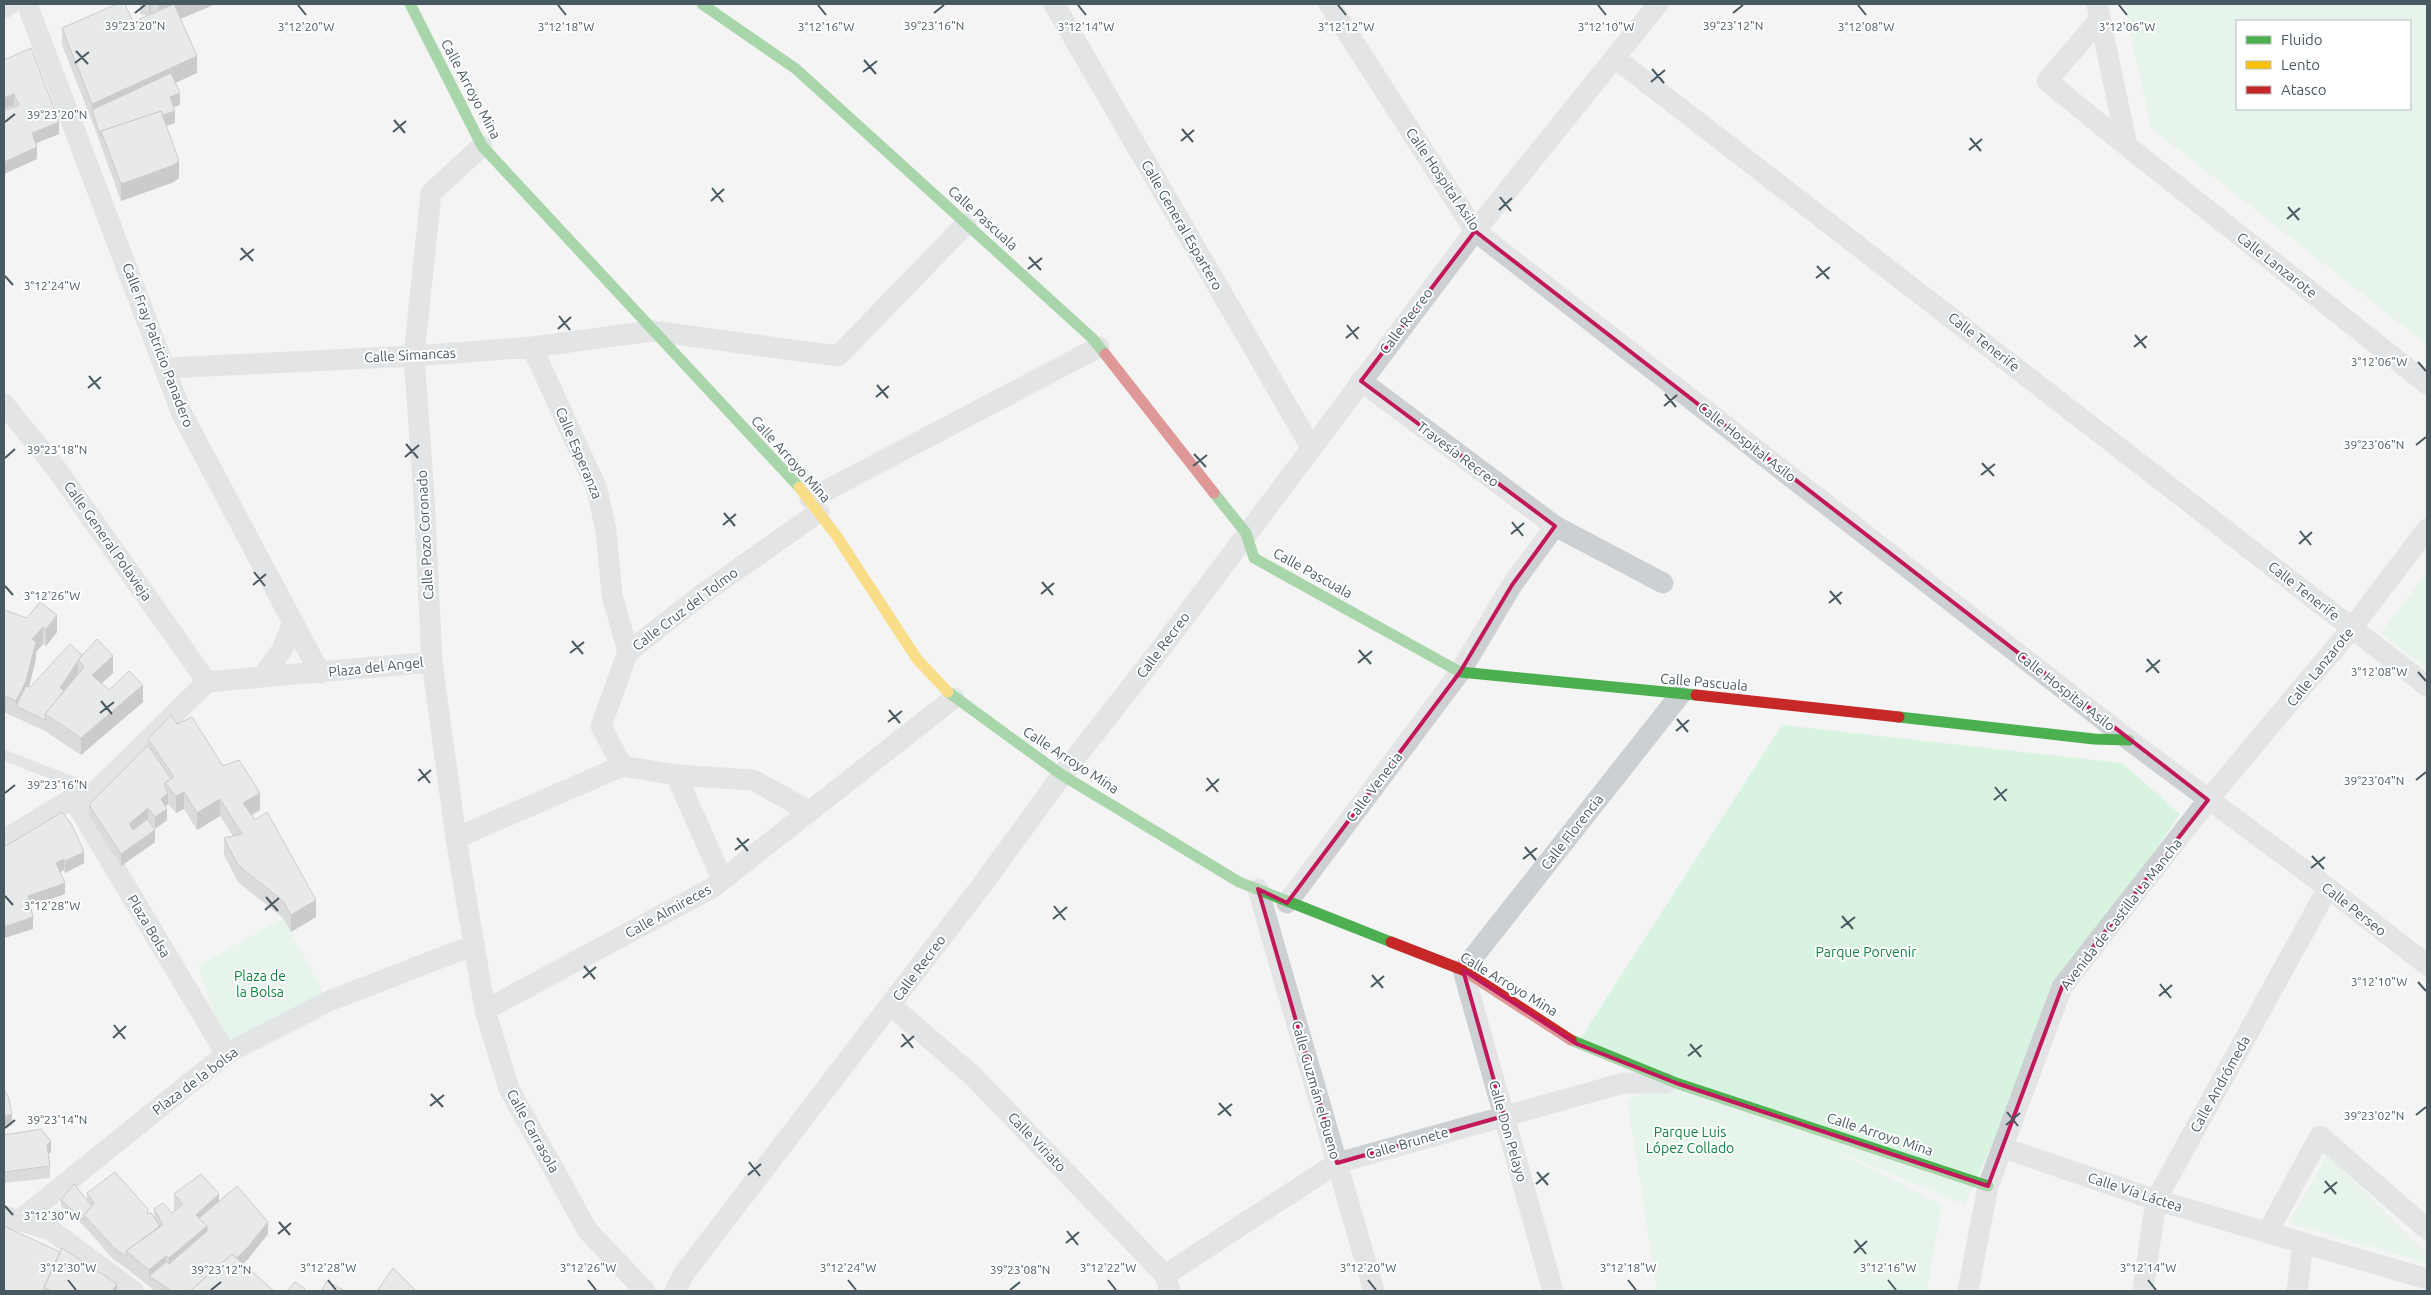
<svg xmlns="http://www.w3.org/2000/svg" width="2431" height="1295" font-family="Ubuntu,sans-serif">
  <rect width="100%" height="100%" fill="#f4f4f4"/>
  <path fill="#d8f3e0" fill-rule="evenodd" d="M 2124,4 L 2427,4 L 2427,345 L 2151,128 ZM 2410,21 L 2410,109 L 2237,109 L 2237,21 Z
    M 2427,572 L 2427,669 L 2381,633 Z
    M 1782,725 L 2122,763 L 2180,814 L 2062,987 L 1965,1205 L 1830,1148 L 1942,1205 L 1927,1291 L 1657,1291 L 1627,1099 L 1675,1083 L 1577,1044 Z
    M 283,918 L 328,1001 L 228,1053 L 198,966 Z
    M 2327,1155 L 2427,1254 L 2427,1263 L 2289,1223 Z"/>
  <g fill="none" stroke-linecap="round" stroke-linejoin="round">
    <path stroke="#cdd0d3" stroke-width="11" d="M 4,755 L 93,790"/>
    <path stroke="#cdd0d3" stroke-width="21" d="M 27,4 L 182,414 L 320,673
      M 1054,4 L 1311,447
      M 1329,4 L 1475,231 L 2129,740 L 2328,888 L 2427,965
      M 2097,4 L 2127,146 L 2427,384
      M 4,8 L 10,4
      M 2100,19 L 2047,81 L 2127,146
      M 1615,58 L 2427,686
      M 482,146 L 431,193 L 414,356 L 424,496 L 432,662 L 456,838 L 485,1010 L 509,1089 L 588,1231 L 645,1291
      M 532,347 L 597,489 L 606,531 L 612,595 L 628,652
      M 166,368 L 414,356 L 532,347 L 652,331 L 838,356 L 966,224
      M 4,404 L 55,467 L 207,682
      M 810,499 L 1099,347
      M 1555,526 L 1663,583
      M 262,677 L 282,650 L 293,622
      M 622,766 L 676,775 L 753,780 L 809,811
      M 676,775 L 722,879
      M 73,798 L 226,1054
      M 456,838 L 622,766 L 601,726 L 628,652 L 701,595 L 819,512
      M 4,840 L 73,798 L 96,791 L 207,682 L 432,662
      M 1258,889 L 1374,1291
      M 1287,903 L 1460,672 L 1512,585 L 1555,526 L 1361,381
      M 890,1005 L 973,1076 L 1165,1275 L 1170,1291
      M 485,1010 L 712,888 L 954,698
      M 2004,1148 L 2156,1200 L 2427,1279
      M 4,1216 L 51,1230 L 133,1291
      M 21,1219 L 226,1054 L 329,1001 L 474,945
      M 2267,1233 L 2320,1136 L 2427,1229
      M 1165,1275 L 1337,1163 L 1624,1083 L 1665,1083
      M 675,1291 L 683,1275 L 985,881 L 1062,775 L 1156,655 L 1475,231 L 1658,4
      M 1553,1291 L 1463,970 L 1680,695
      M 1968,1291 L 1988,1186 L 2062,987 L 2208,800 L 2352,628 L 2427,529
      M 2143,1291 L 2156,1200 L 2328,888
      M 2297,1291 L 2303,1244"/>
    <path stroke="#4caf50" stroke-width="11" d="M 410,4 L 482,146 L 799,487
      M 702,4 L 796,69 L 1092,338 L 1105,354
      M 1214,493 L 1246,533 L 1254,558 L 1460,672 L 1696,695
      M 948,692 L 1062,775 L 1239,882 L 1391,942
      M 1899,717 L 2094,739 L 2129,740
      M 1571,1040 L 1676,1083 L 1988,1186"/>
    <path stroke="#ffc107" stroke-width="11" d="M 799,487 L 836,535 L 917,659 L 948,692"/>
    <path stroke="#c62828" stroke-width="11" d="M 1105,354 L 1214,493
      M 1696,695 L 1899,717
      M 1391,942 L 1463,970 L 1571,1040"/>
  </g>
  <path fill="#bbbdbd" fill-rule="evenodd" d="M 140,4 L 216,4 L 181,18 L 197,73 L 175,83 L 180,105 L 173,107 L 175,123 L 166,126 L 179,178 L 174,182 L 121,201 L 92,121 L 62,45 L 62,28 L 133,22 L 147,16 L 140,14 Z
    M 4,60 L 59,134 L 36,143 L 37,159 L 4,174 ZM 14,106 L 15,107 L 7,110 L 6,109 Z
    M 4,610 L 57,632 L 46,646 L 43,644 L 36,652 L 36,659 L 29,687 L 30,687 L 82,655 L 113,673 L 101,684 L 109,690 L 143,702 L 81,755 L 45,731 L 4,712 Z
    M 177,724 L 223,766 L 260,810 L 252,815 L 316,917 L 291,932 L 283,918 L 238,882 L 224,855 L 224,838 L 233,836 L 220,816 L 197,830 L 184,809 L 176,813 L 168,804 L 166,806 L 167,820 L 155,829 L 148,820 L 155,842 L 121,866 L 89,816 L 89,805 L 148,745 L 148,739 Z
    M 4,847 L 84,863 L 65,873 L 64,870 L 60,872 L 65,894 L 31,906 L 33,929 L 4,938 Z
    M 4,1135 L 51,1152 L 48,1155 L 50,1166 L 50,1178 L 4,1183 Z
    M 87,1193 L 148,1214 L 154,1217 L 154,1209 L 172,1213 L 174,1211 L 174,1194 L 219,1202 L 268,1234 L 248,1259 L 243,1264 L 274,1291 L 155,1291 L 126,1268 L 114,1260 L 84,1226 L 61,1206 L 61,1200 L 87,1200 Z
    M 4,1226 L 117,1291 L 4,1291 Z"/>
  <path fill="#999a9a" d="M 149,4 L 151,4 L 151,10 L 149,16 Z
    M 163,4 L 216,4 L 159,28 L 159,5 Z
    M 197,56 L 197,73 L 95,120 L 92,110 L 92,104 Z
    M 180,93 L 180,105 L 170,108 L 170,97 Z
    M 14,94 L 14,106 L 4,109 L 4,98 Z
    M 175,111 L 175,123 L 107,146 L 103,136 Z
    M 59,122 L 59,134 L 32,145 L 32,133 Z
    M 37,147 L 37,159 L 4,174 L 4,162 Z
    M 179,161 L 179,178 L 174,182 L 121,201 L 121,184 Z
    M 57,615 L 57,632 L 46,646 L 46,629 Z
    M 43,627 L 43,644 L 36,652 L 36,659 L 26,698 L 16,706 L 16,701 L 32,639 Z
    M 113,656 L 113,673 L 92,692 L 92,675 Z
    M 78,661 L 78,673 L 60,699 L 60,688 Z
    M 143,685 L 143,702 L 81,755 L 81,738 Z
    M 184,792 L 184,809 L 176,813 L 176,796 Z
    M 168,793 L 168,804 L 161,810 L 161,799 Z
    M 260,793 L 260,810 L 243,820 L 243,803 Z
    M 220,799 L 220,816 L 197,830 L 197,813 Z
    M 148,808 L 148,820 L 129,836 L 129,824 Z
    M 167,809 L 167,820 L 155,829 L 155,817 Z
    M 155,830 L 155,842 L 121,866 L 121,854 Z
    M 84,852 L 84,863 L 65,873 L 65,861 Z
    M 64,859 L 64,870 L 56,874 L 56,863 Z
    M 65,883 L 65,894 L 28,907 L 28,896 Z
    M 316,900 L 316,917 L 291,932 L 291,915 Z
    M 33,917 L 33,929 L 4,938 L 4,927 Z
    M 12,1114 L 12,1125 L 4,1127 L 4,1116 Z
    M 51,1141 L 51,1152 L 47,1156 L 47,1145 Z
    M 219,1194 L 219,1211 L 202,1226 L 196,1215 Z
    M 268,1222 L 268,1234 L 248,1259 L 213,1291 L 201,1291 Z
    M 207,1226 L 207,1243 L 169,1275 L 169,1258 Z
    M 166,1256 L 166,1273 L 149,1276 L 149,1287 L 149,1270 Z
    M 117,1284 L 117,1291 L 112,1291 Z"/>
  <path fill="#dadcdc" stroke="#999a9a" d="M 117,4 L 125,4 L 133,22 L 174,4 L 197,56 L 92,104 L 62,28 Z
    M 31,48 L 59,122 L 32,133 L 37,147 L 4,162 L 4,104 L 7,110 L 19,105 L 14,94 L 4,98 L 4,60 Z
    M 171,73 L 180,93 L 170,97 L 175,111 L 163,115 L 161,111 L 101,131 L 101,137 L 92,110 Z
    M 161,111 L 179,161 L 174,165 L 121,184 L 101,131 Z
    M 40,602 L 57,615 L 46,629 L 43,627 L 32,639 L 36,642 L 26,681 L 16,701 L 4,695 L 4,610 L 27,618 Z
    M 97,639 L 113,656 L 92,675 L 109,690 L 129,671 L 143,685 L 81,738 L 45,714 L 84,667 L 78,660 Z
    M 70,644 L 82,655 L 60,688 L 64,691 L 45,714 L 45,720 L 16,706 L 26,686 L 30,687 Z
    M 171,715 L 177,724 L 192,717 L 223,766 L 239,760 L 260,793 L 243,803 L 255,820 L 267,812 L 316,900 L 291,915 L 283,901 L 238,865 L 224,838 L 242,834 L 220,799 L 197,813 L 184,792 L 176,796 L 165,783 L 174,777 L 148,739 Z
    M 148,745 L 171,779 L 165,783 L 165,789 L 168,793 L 161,799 L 167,809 L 155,817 L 148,808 L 129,824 L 133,830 L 147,819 L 155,830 L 121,854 L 89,805 Z
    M 62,812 L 72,825 L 84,852 L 65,861 L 64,859 L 56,863 L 65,883 L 28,896 L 33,917 L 4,927 L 4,847 Z
    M 4,1088 L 9,1099 L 12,1114 L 4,1116 Z
    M 41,1129 L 51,1141 L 47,1145 L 50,1166 L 4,1172 L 4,1135 Z
    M 115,1172 L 148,1209 L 147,1214 L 151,1213 L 160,1226 L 126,1251 L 126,1257 L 114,1248 L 84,1215 L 94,1203 L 87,1193 Z
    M 201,1174 L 219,1194 L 196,1215 L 207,1226 L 169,1258 L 166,1256 L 149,1270 L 126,1251 L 163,1225 L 154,1209 L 163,1203 L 172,1213 L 183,1204 L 174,1194 Z
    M 74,1184 L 92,1206 L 84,1215 L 84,1220 L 61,1200 Z
    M 237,1186 L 268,1222 L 248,1247 L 237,1258 L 232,1254 L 190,1291 L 172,1291 L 149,1276 L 166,1262 L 169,1264 L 207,1231 L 207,1226 L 199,1218 Z
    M 4,1226 L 60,1252 L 44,1287 L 44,1291 L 4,1291 Z
    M 62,1248 L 117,1284 L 112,1291 L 51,1291 L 44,1287 Z
    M 232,1254 L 274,1291 L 190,1291 Z
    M 393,1268 L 416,1291 L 377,1291 Z
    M 327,1281 L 345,1291 L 321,1291 Z
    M 295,1282 L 305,1289 L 304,1291 L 287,1291 Z"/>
  <path d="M0 0H2431V1295H0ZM 1475,231 L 2208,800 L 2062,987 L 1988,1186 L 1676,1083 L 1577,1044 L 1463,970 L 1504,1116 L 1337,1163 L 1258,889 L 1287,903 L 1460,672 L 1512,585 L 1555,526 L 1361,381 Z" fill="#f4f4f4" fill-opacity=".55" fill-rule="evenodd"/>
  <path fill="none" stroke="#c2185b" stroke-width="4" stroke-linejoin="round" d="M 1475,231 L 2208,800 L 2062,987 L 1988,1186 L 1676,1083 L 1577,1044 L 1463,970 L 1504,1116 L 1337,1163 L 1258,889 L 1287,903 L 1460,672 L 1512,585 L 1555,526 L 1361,381 Z"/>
  <path fill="none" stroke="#495962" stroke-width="2" d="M 298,5 L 306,15M 558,5 L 566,15M 818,5 L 826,15M 1078,5 L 1086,15M 1338,5 L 1346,15M 1598,5 L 1606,15M 1858,5 L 1866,15M 2119,5 L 2127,15M 135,13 L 145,5M 934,13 L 944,5M 1733,13 L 1743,5M 76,51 L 88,64M 864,60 L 876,74M 75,63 L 89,52M 1652,69 L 1664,83M 863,72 L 877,61M 1651,82 L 1665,70M 394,120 L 405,133M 5,122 L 15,114M 1182,129 L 1193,142M 393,132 L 406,121M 1970,138 L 1981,151M 1181,141 L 1194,130M 1969,150 L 1982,139M 712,188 L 723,202M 1500,197 L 1511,211M 711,201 L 724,189M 2288,207 L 2299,220M 1499,210 L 1512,198M 2287,219 L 2300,208M 241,248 L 253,261M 1029,257 L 1041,270M 240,260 L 254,249M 1817,266 L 1829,279M 1028,269 L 1042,258M 5,276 L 13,285M 1816,278 L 1830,267M 559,316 L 570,330M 1347,325 L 1358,339M 558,329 L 571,317M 2135,335 L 2146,348M 1346,338 L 1359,327M 2134,347 L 2147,336M 2418,362 L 2426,371M 89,376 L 100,389M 877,385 L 888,398M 88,388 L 101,377M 1665,394 L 1676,407M 876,397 L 889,386M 1664,406 L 1677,395M 406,444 L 418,458M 2416,445 L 2426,437M 1194,454 L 1206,467M 405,457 L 419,445M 5,458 L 15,449M 1982,463 L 1994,476M 1193,466 L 1207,455M 1981,475 L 1995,464M 724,513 L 735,526M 1512,522 L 1523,536M 723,525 L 736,514M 2300,531 L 2311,545M 1511,534 L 1524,523M 2299,544 L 2312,532M 254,572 L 265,586M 1042,582 L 1053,595M 253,585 L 266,574M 5,586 L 13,595M 1830,591 L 1841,604M 1041,594 L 1054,583M 1829,603 L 1842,592M 572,641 L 583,654M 1359,650 L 1371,664M 570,653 L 584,642M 2147,659 L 2159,673M 1358,663 L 1372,651M 2146,672 L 2160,660M 2418,672 L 2426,681M 101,701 L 112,714M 889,710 L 900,723M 100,713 L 114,702M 1677,719 L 1688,732M 888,722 L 902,711M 1676,731 L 1689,720M 419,769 L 430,783M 1207,778 L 1218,792M 2416,780 L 2426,772M 418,781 L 431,770M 1995,787 L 2006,801M 1206,791 L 1219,779M 5,793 L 15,785M 1994,800 L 2007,789M 737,838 L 748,851M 1525,847 L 1536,860M 735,850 L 749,839M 2312,856 L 2324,869M 1523,859 L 1537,848M 2311,868 L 2325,857M 5,896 L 13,905M 266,897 L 278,911M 1054,906 L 1065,920M 265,910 L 279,898M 1842,916 L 1853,929M 1053,919 L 1067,907M 1841,928 L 1855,917M 584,966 L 595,979M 1372,975 L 1383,988M 583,978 L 596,967M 2418,982 L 2426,991M 2160,984 L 2171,998M 1371,987 L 1384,976M 2159,996 L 2172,985M 114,1025 L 125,1039M 902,1034 L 913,1048M 113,1038 L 126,1026M 1690,1044 L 1701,1057M 901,1047 L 914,1036M 1688,1056 L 1702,1045M 431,1094 L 443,1107M 1219,1103 L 1231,1116M 430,1106 L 444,1095M 2007,1112 L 2018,1126M 1218,1115 L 1232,1104M 2416,1115 L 2426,1107M 2006,1125 L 2020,1113M 5,1128 L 15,1120M 749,1162 L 760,1176M 1537,1172 L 1548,1185M 748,1175 L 761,1164M 2325,1181 L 2336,1194M 1536,1184 L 1549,1173M 2324,1193 L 2337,1182M 5,1206 L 13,1215M 279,1222 L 290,1235M 1067,1231 L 1078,1245M 278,1234 L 291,1223M 1855,1240 L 1866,1254M 1066,1243 L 1079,1232M 1854,1253 L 1867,1241M 68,1280 L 76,1290M 328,1280 L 336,1290M 588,1280 L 596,1290M 848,1280 L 856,1290M 1108,1280 L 1116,1290M 1368,1280 L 1376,1290M 1628,1280 L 1636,1290M 1888,1280 L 1896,1290M 2148,1280 L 2156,1290M 211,1290 L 221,1282M 1010,1290 L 1020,1282"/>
  <g text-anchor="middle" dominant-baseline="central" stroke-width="4" stroke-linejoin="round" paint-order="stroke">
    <g font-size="14" fill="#495962" stroke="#fff">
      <text transform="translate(471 89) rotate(62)">Calle Arroyo Mina</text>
      <text transform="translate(1443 179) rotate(56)">Calle Hospital Asilo</text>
      <text transform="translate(983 218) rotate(42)">Calle Pascuala</text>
      <text transform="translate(1182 225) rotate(60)">Calle General Espartero</text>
      <text transform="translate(2277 265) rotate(38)">Calle Lanzarote</text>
      <text transform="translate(1406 321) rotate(-53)">Calle Recreo</text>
      <text transform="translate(1984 342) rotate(38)">Calle Tenerife</text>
      <text transform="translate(158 345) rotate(69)">Calle Fray Patricio Panadero</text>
      <text transform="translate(410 355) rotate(-3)">Calle Simancas</text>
      <text transform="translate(1747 442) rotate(38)">Calle Hospital Asilo</text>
      <text transform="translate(579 453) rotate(67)">Calle Esperanza</text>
      <text transform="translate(1458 454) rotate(37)">Travesía Recreo</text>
      <text transform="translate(791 459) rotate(48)">Calle Arroyo Mina</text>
      <text transform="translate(425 535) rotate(-93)">Calle Pozo Coronado</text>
      <text transform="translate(108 541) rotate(55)">Calle General Polavieja</text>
      <text transform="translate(1313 573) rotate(29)">Calle Pascuala</text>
      <text transform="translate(2304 591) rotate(38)">Calle Tenerife</text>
      <text transform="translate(685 609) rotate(-37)">Calle Cruz del Tolmo</text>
      <text transform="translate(1163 645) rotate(-53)">Calle Recreo</text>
      <text transform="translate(376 667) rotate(-6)">Plaza del Angel</text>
      <text transform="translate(2320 667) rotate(-51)">Calle Lanzarote</text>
      <text transform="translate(1704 682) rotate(5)">Calle Pascuala</text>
      <text transform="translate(2066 691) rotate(38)">Calle Hospital Asilo</text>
      <text transform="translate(1071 760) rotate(33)">Calle Arroyo Mina</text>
      <text transform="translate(1374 787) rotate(-53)">Calle Venecia</text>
      <text transform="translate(1572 832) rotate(-52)">Calle Florencia</text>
      <text transform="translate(2354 909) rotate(38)">Calle Perseo</text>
      <text transform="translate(668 911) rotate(-29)">Calle Almireces</text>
      <text transform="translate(2121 914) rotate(-52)">Avenida de Castilla La Mancha</text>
      <text transform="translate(149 926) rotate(59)">Plaza Bolsa</text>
      <text transform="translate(919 968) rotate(-53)">Calle Recreo</text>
      <text transform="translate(1509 984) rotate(31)">Calle Arroyo Mina</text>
      <text transform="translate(195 1081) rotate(-37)">Plaza de la bolsa</text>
      <text transform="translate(2220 1084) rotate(-61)">Calle Andrómeda</text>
      <text transform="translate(1316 1090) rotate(74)">Calle Guzmán el Bueno</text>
      <text transform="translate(533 1131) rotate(61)">Calle Carrasola</text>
      <text transform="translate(1508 1131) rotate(74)">Calle Don Pelayo</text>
      <text transform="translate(1880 1134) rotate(18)">Calle Arroyo Mina</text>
      <text transform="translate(1037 1142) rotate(46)">Calle Viriato</text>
      <text transform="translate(1407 1143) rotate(-16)">Calle Brunete</text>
      <text transform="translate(2135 1192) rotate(18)">Calle Vía Láctea</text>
    </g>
    <g font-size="14" fill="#128540" stroke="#fff">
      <text x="1866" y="952">Parque Porvenir</text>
      <text x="260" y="976">Plaza de<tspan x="260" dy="16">la Bolsa</tspan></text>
      <text x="1690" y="1132">Parque Luis<tspan x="1690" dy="16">López Collado</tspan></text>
    </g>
  </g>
  <g font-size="12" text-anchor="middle" fill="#495962" stroke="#fff" stroke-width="4" stroke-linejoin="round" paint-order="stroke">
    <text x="135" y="30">39°23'20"N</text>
    <text x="934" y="30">39°23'16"N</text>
    <text x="1733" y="30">39°23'12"N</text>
    <text x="306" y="31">3°12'20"W</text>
    <text x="566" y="31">3°12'18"W</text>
    <text x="826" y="31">3°12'16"W</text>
    <text x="1086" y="31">3°12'14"W</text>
    <text x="1346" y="31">3°12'12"W</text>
    <text x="1606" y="31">3°12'10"W</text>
    <text x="1866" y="31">3°12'08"W</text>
    <text x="2127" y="31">3°12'06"W</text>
    <text x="57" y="119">39°23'20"N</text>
    <text x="52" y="290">3°12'24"W</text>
    <text x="2379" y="366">3°12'06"W</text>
    <text x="2374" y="449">39°23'06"N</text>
    <text x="57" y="454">39°23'18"N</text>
    <text x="52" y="600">3°12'26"W</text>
    <text x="2379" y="676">3°12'08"W</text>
    <text x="2374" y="785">39°23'04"N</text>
    <text x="57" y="789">39°23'16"N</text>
    <text x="52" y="910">3°12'28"W</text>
    <text x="2379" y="986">3°12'10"W</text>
    <text x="2374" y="1120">39°23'02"N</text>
    <text x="57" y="1124">39°23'14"N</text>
    <text x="52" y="1220">3°12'30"W</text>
    <text x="68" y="1272">3°12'30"W</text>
    <text x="328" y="1272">3°12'28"W</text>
    <text x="588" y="1272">3°12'26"W</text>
    <text x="848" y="1272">3°12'24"W</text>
    <text x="1108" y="1272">3°12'22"W</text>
    <text x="1368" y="1272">3°12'20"W</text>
    <text x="1628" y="1272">3°12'18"W</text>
    <text x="1888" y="1272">3°12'16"W</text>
    <text x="2148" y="1272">3°12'14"W</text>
    <text x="221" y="1274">39°23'12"N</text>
    <text x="1020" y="1274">39°23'08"N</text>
  </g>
  <rect width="2431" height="1295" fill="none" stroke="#495962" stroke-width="10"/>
  <rect x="2236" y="20" width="175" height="90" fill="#ffffff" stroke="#b6bdc0"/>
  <rect x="2246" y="36" width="25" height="8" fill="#4caf50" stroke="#b6bdc0"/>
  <text x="2281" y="45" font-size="15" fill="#495962">Fluido</text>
  <rect x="2246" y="61" width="25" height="8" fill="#ffc107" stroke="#b6bdc0"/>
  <text x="2281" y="70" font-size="15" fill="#495962">Lento</text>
  <rect x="2246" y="86" width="25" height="8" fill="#c62828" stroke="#b6bdc0"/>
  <text x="2281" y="95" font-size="15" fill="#495962">Atasco</text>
</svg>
